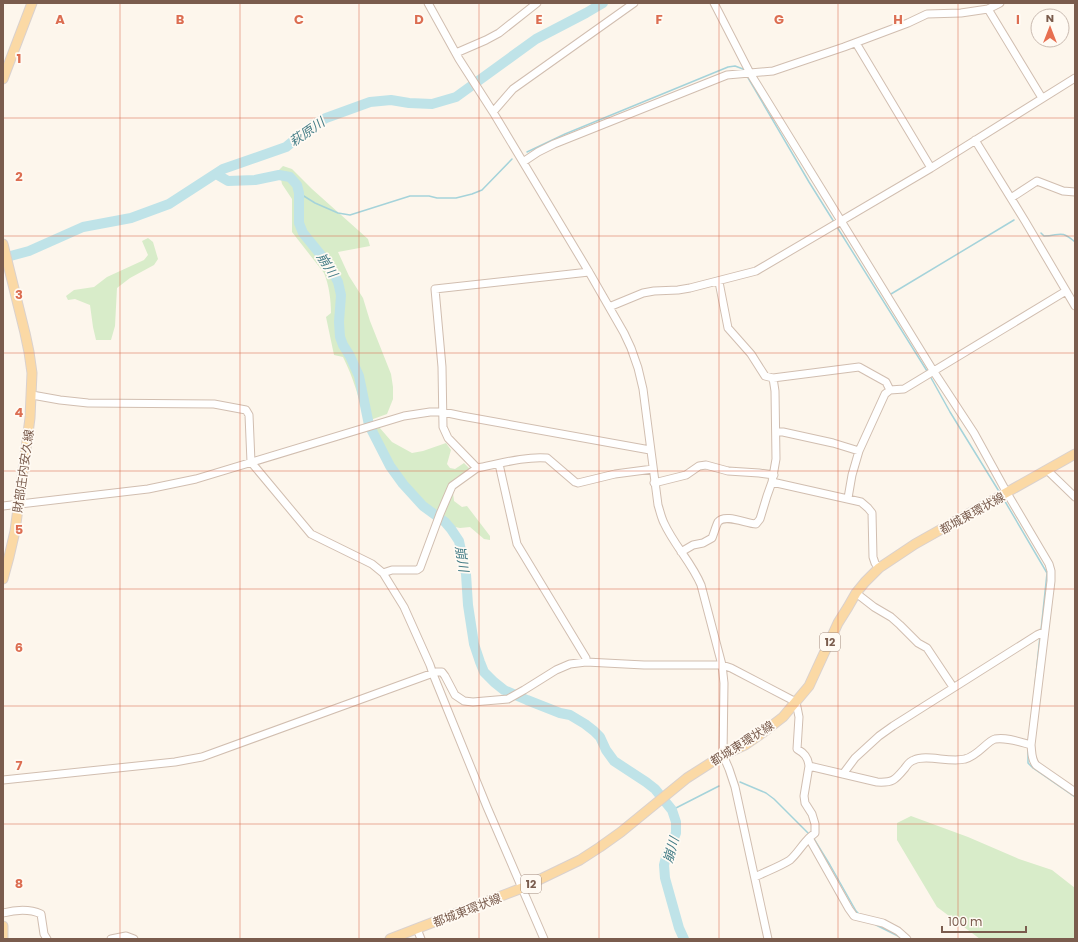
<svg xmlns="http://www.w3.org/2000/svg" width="1078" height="942" font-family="Poppins,'Noto Sans JP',sans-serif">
  <rect width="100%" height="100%" fill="#fdf6ec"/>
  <path fill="#d8ecc9" d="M 283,166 L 292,169 L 312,189 L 368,239 L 370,246 L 338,252 L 349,276 L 363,298 L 370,321 L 391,374 L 393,387 L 393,399 L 387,414 L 365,422 C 359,398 354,379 343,357 L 334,355 L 326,317 L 331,313 C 331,300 329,285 324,273 L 292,232 L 292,199 L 282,184 L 279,170 Z
    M 148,238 L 153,242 L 158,259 L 154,265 L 130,278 L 117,288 L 115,326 L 111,340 L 96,340 L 93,327 L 90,305 L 75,299 L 68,300 L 66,296 L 74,290 L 94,287 L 107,277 L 144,260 L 148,255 L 142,241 Z
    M 379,427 L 392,442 L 412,453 L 423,451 L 446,443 L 451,450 L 447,464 L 450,468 L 455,469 L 464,463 L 471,470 L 459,483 L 453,493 L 454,501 L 462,507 L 467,506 L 490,536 L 490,540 L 484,539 L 470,527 L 460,528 L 455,527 C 445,519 432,512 422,503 C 403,484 381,454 369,430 Z
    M 911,816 L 968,837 L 1019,859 L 1052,870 L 1075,888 L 1075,939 L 980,939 L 937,907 L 897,840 L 897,823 Z"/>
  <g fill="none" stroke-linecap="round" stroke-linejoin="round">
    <path stroke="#a5d3da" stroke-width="1.5" d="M 747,76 L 809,182 L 834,222
      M 527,152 L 565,134 L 728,67 L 735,66 L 743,69 L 744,71
      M 299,193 L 315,203 L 338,213 L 350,215 L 410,196 L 429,196 L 437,198 L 456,198 L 472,194 L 482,190 L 512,159
      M 837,227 L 927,371
      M 1041,233 L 1044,236 C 1060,236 1060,229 1075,242
      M 891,294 L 1014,220
      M 930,376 L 950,412 L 1000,493
      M 1003,498 L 1047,573 L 1041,630
      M 1035,684 L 1040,636
      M 1028,751 L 1028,763 L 1033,768 L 1075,797
      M 740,782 L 766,793 L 774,799 L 808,833
      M 672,810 L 719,786
      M 814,839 L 830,865 L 856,911 L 859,914
      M 876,925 L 900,937"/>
    <path stroke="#bfe3e8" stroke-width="10" d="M 216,174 L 228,181 L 255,180 L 279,175 L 290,177 L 297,185 L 299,193 L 299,223 L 303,233 L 329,265 L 338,282 L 341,295 L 339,322 L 340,337 L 343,345 L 350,356 L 359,376 L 369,425 L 390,466 L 403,484 L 423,506 L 445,522 L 451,529 L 459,541 L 466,574 L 468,605 L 474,644 L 480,662 L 484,672 L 494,682 L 504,690 L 527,700 L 560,713 L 570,715 L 585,724 L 594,731 L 600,737 L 606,750 L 614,761 L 646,782 L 655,789 L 672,810 L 676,822 L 676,833 L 666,857 L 664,865 L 665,878 L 679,928 L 684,939
      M 3,258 L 29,251 L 83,227 L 131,218 L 169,204 L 223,169 L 286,147 L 313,125 L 326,118 L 370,102 L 391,100 L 409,103 L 432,104 L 456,97 L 536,39 L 586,13 L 603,3"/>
    <g stroke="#d1beb0" stroke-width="9">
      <path id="minor" d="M 428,3 L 459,59 L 493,112 L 589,272 L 624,333 L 631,348 L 638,368 L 643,389 L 658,505 C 660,511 661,517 664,523 C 674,545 692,563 701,585 L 722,665 L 724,683 L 723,755 L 729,769 L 735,787 L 768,939
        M 714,3 L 750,73 L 934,372 L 974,433 L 1007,493 L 1049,564 L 1051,571 L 1051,581 L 1031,745 C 1032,752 1031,759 1036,765 L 1075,792
        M 988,9 L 1042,98
        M 856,43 L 931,168
        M 456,53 L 486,40 L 499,33 L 537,3
        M 493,112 L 513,89 L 634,3
        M 975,140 L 1025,221 L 1075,306
        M 523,162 L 538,152 L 554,144 L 727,75 L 773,71 L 844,47 L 908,23 L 927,14 L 961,13 L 988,9 L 1000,3
        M 1011,198 L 1037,181 L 1063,191 L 1075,192
        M 589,272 L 435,289 L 442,367 L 443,427 L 448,438 L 477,468 C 498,464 526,456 547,458 L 575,482 L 578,483 L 615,474 L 653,469
        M 719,282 L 728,328 L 751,354 L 765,376 L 773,378 L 859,367 L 886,382 L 890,390
        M 609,307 L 643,293 L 654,291 L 678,290 L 690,288 L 756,271 L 931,168 L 1075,78
        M 32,395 L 60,400 L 88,403 L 214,404 L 246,410 L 249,415 L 251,462 L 311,534 L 372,564 L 383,573 L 404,607 L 430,665 L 433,674 L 487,807 L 544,939
        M 776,432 L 783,432 L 833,443 L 859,451
        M 499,464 L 517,544 L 586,658 L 586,662
        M 1047,470 L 1075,497
        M 772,482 L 861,502 L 868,508 L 872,513 L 873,557 L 875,563 L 879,568
        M 654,483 L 686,475 L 699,466 L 706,465 L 728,471 L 759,473 L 774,475
        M 848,498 L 852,475 L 859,451 L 885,394 L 890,390 L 904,389 L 1066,291
        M 3,506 L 148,489 L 196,479 L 404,416 L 430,412 L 443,412 L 462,416 L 650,450
        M 681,552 L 693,545 L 703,543 L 712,538 C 714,533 716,526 718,522 C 725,513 747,524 756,524 L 760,519 L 767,496 L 772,482 L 776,459 L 775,391 L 773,378
        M 383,573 L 392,570 L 417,570 L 420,568 L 440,514 L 452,486 L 477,468
        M 856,593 L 874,607 L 891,617 L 900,625 L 918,643 L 927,648 L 953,687
        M 809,766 L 877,782 C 893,783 895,780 905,768 C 907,765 910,761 914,760 C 926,754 950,763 965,759 C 978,756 987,741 995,739 C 1007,737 1020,742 1031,745
        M 843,774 L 855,758 L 879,736 L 893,726 L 1037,635 L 1044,632
        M 3,780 L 175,762 L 202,757 L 436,672 L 442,672 L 445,676 L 455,695 L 464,701 L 473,702 L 508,699 L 524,690 L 556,670 L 570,664 L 586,662 L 644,665 L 722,665 L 731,668 L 796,702 L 799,717 L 797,749 C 804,753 808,757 809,766 L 804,796 L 805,803 L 812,814 L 815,824 L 815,833 L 809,838 L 849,909 L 854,916 L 883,923 L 898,931 L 907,939
        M 755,877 C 765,872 781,866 790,860 C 797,854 802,845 809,838
        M 3,913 C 15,910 30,909 41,914 L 44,934 L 47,939
        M 417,929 L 421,939
        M 111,939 L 126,936 L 134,939"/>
    </g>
    <g stroke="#dad1cd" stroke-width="11">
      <path id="major" d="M 3,79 L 32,3
        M 3,244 L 25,333 L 29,352 L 32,373 L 30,418 L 15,531 L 9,557 L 3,579
        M 3,926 L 3,939
        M 390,939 L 522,888 L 580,860 L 600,847 L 621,832 L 687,778 L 723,755 L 745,745 L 765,731 L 783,717 L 809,686 L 838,623 L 848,607 L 856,593 L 865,582 L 879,568 L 915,544 L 1075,454"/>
    </g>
    <use href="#minor" stroke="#fff" stroke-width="7"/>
    <use href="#major" stroke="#fbd9a5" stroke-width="9"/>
  </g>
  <path fill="none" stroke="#dc6d51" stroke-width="1" stroke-opacity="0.55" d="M 120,3 L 120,939M 240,3 L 240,939M 359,3 L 359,939M 479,3 L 479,939M 599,3 L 599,939M 719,3 L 719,939M 838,3 L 838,939M 958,3 L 958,939M 3,118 L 1075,118M 3,236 L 1075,236M 3,353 L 1075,353M 3,471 L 1075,471M 3,589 L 1075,589M 3,706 L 1075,706M 3,824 L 1075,824"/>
  <g text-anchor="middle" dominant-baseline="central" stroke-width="3.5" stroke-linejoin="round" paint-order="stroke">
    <g fill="#fffaf3" stroke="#a28b7f" stroke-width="1">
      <rect x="820" y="633" width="20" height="18" rx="3"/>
      <rect x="521" y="875" width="20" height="18" rx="3"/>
    </g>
    <g font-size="11" font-weight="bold" fill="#7a5c4d">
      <text x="830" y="642">12</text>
      <text x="531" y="884">12</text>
    </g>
    <g font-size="12" fill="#7a5c4d" stroke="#fffaf3">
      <text transform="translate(23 471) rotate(-82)">財部庄内安久線</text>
      <text transform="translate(972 513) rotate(-29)">都城東環状線</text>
      <text transform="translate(742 743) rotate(-32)">都城東環状線</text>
      <text transform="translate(467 910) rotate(-21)">都城東環状線</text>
    </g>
    <g font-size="13" font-style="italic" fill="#437c86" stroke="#fffaf3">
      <text transform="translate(307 132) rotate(-35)">萩原川</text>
      <text transform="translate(327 265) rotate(57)">崩川</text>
      <text transform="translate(462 559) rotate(81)">崩川</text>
      <text transform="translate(671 850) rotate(-74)">崩川</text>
    </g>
  </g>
  <g font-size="13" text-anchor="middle" font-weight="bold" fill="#dc6d51" stroke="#fffaf3" stroke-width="3.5" stroke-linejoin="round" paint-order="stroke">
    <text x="60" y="24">A</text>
    <text x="180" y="24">B</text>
    <text x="299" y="24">C</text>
    <text x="419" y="24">D</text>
    <text x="539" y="24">E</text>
    <text x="659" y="24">F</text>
    <text x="779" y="24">G</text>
    <text x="898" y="24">H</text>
    <text x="1018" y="24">I</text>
    <text x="19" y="63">1</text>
    <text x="19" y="181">2</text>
    <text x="19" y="299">3</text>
    <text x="19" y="417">4</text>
    <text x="19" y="534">5</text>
    <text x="19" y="652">6</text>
    <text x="19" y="770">7</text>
    <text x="19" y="888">8</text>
  </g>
  <rect width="1078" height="942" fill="none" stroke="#7a5c4d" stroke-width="8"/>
  <g transform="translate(1050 28)"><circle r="19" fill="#fffaf3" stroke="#cabbb1"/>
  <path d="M0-3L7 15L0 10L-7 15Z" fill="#e76f51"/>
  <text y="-6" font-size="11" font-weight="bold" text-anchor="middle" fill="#7a5c4d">N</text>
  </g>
  <path d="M942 926v6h84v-6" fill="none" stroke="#7a5c4d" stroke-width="2"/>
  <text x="948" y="926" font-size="12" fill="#7a5c4d" stroke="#fffaf3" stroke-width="3" paint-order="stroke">100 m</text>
</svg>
